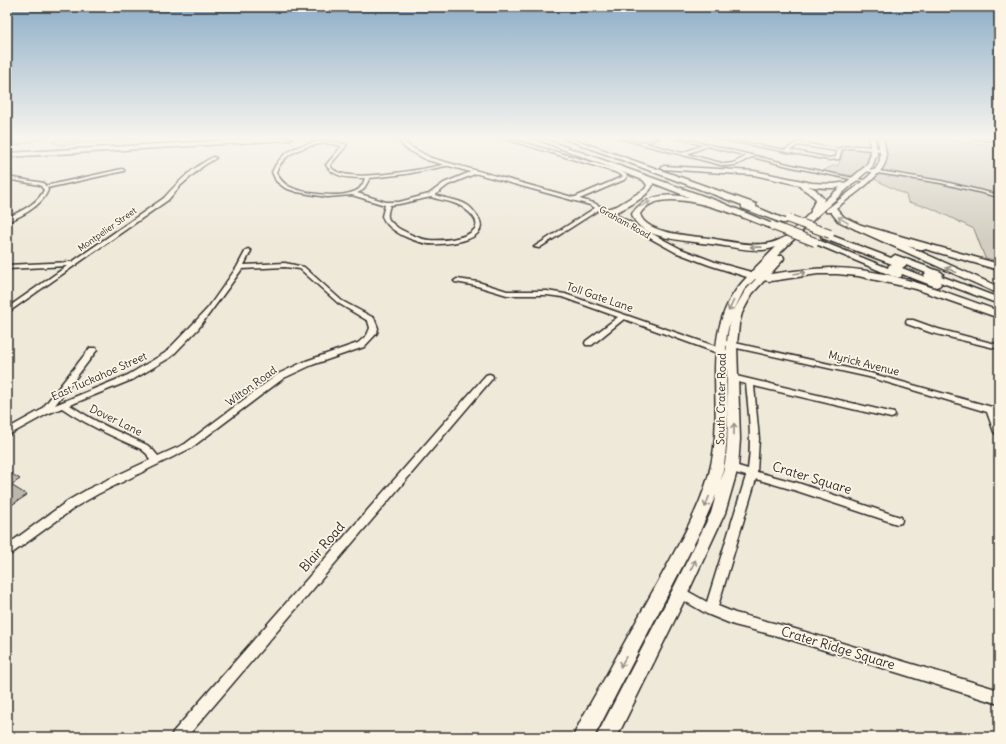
<svg xmlns="http://www.w3.org/2000/svg" width="1006" height="744" font-family="Delius,sans-serif">
  <rect width="100%" height="100%" fill="#efe9da"/>
  <filter id="ink" filterUnits="userSpaceOnUse"><feTurbulence type="fractalNoise" baseFrequency=".025" numOctaves="2"/><feDisplacementMap in="SourceGraphic" scale="8" xChannelSelector="R" yChannelSelector="G"/><feConvolveMatrix kernelMatrix="1 2 1 2 8 2 1 2 1" color-interpolation-filters="sRGB"/></filter>
  <g filter="url(#ink)">
    <path fill="#d2cdc0" stroke="#7e7c76" d="M 58,138 L 144,138 L 59,145 L 52,142 Z
      M 883,138 L 920,138 L 999,145 L 999,261 L 985,258 L 974,229 L 931,208 L 908,202 L 906,195 L 874,179 C 889,164 888,157 883,138 Z
      M 845,147 L 869,151 C 869,163 862,169 853,176 L 823,171 L 834,165 L 838,166 Z"/>
    <g fill="none" stroke-linecap="round" stroke-linejoin="round">
      <path stroke="#75736d" stroke-width="1.5" d="M 7,148 L 42,138"/>
    </g>
    <path fill="#bcb7ac" stroke="#2b2b2b" d="M 7,471 L 20,479 L 11,485 L 27,495 L 7,508 Z"/>
    <g fill="none" stroke-linecap="round" stroke-linejoin="round">
      <g stroke="#2b2b2b" stroke-width="3">
        <path id="minor" d="M 502,138 L 507,138 L 619,170 L 627,175 L 626,179 L 577,200 L 573,200 L 573,198 L 622,177 L 623,176 L 615,172 Z
          M 618,138 C 626,137 632,142 640,142 C 646,142 652,138 659,138 L 645,143 L 682,153 L 703,145 L 676,138 L 681,138 L 792,165 L 867,181 L 865,182 L 792,167 L 752,157 L 736,165 L 725,166 ZM 707,146 L 747,156 L 733,163 L 725,164 L 687,154 Z
          M 714,138 L 720,138 L 785,150 L 796,143 L 801,143 L 838,149 C 845,144 877,146 885,150 L 883,151 L 850,148 L 842,149 L 839,159 L 829,160 ZM 798,145 L 837,151 L 836,157 L 829,158 L 790,150 Z
          M 973,138 L 999,139 L 999,141 L 975,139 Z
          M 326,141 L 336,142 L 347,145 L 330,165 C 330,165 333,170 334,170 C 352,184 426,168 449,164 L 451,165 L 406,174 L 370,178 L 363,190 L 357,193 L 386,202 L 399,202 L 429,194 L 444,183 L 473,171 L 477,171 L 477,173 L 448,185 L 435,195 C 445,199 457,199 467,205 C 472,208 476,214 479,219 C 491,242 442,245 428,244 C 413,241 388,232 382,216 L 385,205 L 352,195 L 327,197 L 297,192 L 285,188 L 276,181 L 272,172 C 282,149 303,143 326,141 ZM 326,143 L 342,146 L 326,165 C 334,178 351,178 365,178 C 364,182 362,186 359,189 C 344,200 304,194 288,186 C 282,182 279,178 276,172 C 285,151 305,146 326,143 ZM 431,197 C 442,201 455,201 465,209 C 499,234 448,242 429,240 C 419,239 407,233 398,228 C 395,225 389,222 388,217 C 387,214 389,209 390,205 L 399,204 Z
          M 213,157 L 216,158 L 203,166 L 180,186 L 168,200 L 7,313 L 7,308 L 67,266 L 7,269 L 7,265 L 72,262 L 164,198 C 178,182 193,167 213,157 Z
          M 122,169 L 124,170 L 124,171 L 47,188 L 48,190 C 42,206 22,216 7,222 L 7,218 C 20,211 37,205 44,190 L 40,185 L 7,179 L 7,177 L 44,183 L 45,186 Z
          M 867,169 L 941,181 L 999,195 L 999,197 L 941,183 L 865,171 L 865,170 Z
          M 598,206 L 603,207 L 539,248 L 534,247 Z
          M 893,236 L 902,241 L 927,248 L 924,250 C 913,247 899,246 890,238 Z
          M 248,249 L 251,251 L 244,265 L 285,263 L 304,267 L 342,301 L 374,318 L 378,328 L 377,333 L 364,347 L 312,365 L 284,378 L 191,448 L 98,494 L 77,506 L 11,554 L 7,556 L 7,545 L 69,500 L 90,488 L 150,460 L 147,454 L 141,449 C 114,437 87,425 62,408 L 47,414 L 7,436 L 7,429 L 41,410 L 90,348 L 96,348 L 97,350 L 55,405 L 128,375 L 165,353 L 192,325 L 208,308 L 237,267 L 246,250 ZM 285,267 L 300,269 L 338,303 L 368,321 L 370,328 L 367,335 L 358,343 L 306,361 L 278,374 L 185,444 L 158,456 L 153,450 L 147,445 C 121,433 94,422 70,405 L 134,379 L 171,357 L 198,329 L 212,310 L 242,269 Z
          M 457,279 L 478,282 L 507,291 L 547,291 L 565,294 L 729,351 L 730,353 L 726,355 L 723,355 L 624,319 L 592,345 L 586,345 L 585,343 L 586,341 L 618,317 L 562,297 L 547,295 L 507,295 L 477,286 L 455,282 L 454,281 Z
          M 907,320 L 913,320 L 938,329 L 999,345 L 999,349 L 932,333 L 907,324 L 906,322 Z
          M 723,341 L 726,341 L 870,373 L 999,409 L 999,415 L 997,414 L 999,420 L 999,435 L 996,434 L 994,432 L 987,412 L 869,377 L 723,345 L 722,343 Z
          M 489,374 L 492,375 L 493,377 L 492,379 L 187,737 L 171,737 L 173,732 L 486,375 Z
          M 732,375 L 894,413 L 895,415 L 894,417 L 891,418 L 754,386 L 759,439 L 757,472 L 798,483 L 897,516 L 901,517 L 902,520 L 901,523 L 897,524 L 797,491 L 756,479 L 718,606 L 735,613 L 785,626 L 999,690 L 999,704 L 785,638 L 734,625 L 707,614 L 676,596 L 674,592 L 676,588 L 680,587 L 707,602 L 746,476 L 725,470 L 723,467 L 725,464 L 728,463 L 748,469 C 752,441 749,412 746,384 L 729,380 L 728,378 Z"/>
      </g>
      <g stroke="#2b2b2b" stroke-width="3">
        <path id="major" d="M 11,138 L 18,138 L 7,143 L 7,139 Z
          M 397,138 L 402,138 L 409,146 L 431,158 L 594,203 L 681,249 L 715,262 L 751,272 L 812,211 L 867,165 L 871,154 L 869,138 L 875,138 L 877,154 L 872,167 L 818,215 L 759,274 L 777,256 L 783,256 L 784,258 L 783,260 L 752,294 L 742,313 L 739,324 L 737,345 L 740,439 L 738,468 L 725,513 L 686,597 L 617,737 L 596,737 L 674,587 L 711,513 L 716,495 L 697,538 L 594,737 L 573,737 C 582,716 595,696 606,676 C 627,638 648,600 669,562 C 686,531 704,499 711,465 C 726,399 695,330 747,277 L 709,265 L 675,252 L 590,205 L 427,160 L 405,148 ZM 755,279 L 756,279 L 745,291 L 734,310 L 744,290 ZM 730,322 C 719,374 736,429 721,481 C 729,445 727,410 727,374 C 726,358 724,338 730,322 Z
          M 877,138 L 883,138 C 884,145 887,153 886,160 C 883,176 849,198 836,208 L 844,217 L 861,225 L 999,264 L 999,270 L 855,229 L 838,221 L 831,212 L 826,212 L 826,210 C 839,199 873,177 879,163 C 882,155 879,146 877,138 Z"/>
      </g>
      <g stroke="#2b2b2b" stroke-width="3">
        <path id="highway" d="M 266,138 L 292,138 L 289,140 L 7,157 L 7,153 Z
          M 534,138 L 541,138 L 720,202 L 777,226 L 773,228 L 770,228 C 742,217 660,180 640,214 C 645,234 692,236 709,238 C 727,241 746,246 764,244 C 774,244 783,237 793,234 L 797,237 C 791,243 772,249 763,250 C 746,251 728,246 711,244 C 691,241 638,240 632,214 C 645,194 667,194 689,197 L 653,183 L 653,185 C 649,196 618,215 606,213 L 606,209 L 617,206 L 645,189 L 647,185 L 643,180 Z
          M 563,138 L 570,138 L 756,204 L 756,207 L 789,221 L 785,223 L 782,223 L 742,208 L 742,205 Z
          M 664,166 L 754,171 L 812,183 L 833,184 L 849,182 L 852,184 C 844,190 818,188 808,186 L 815,189 L 824,199 C 823,204 819,208 819,213 L 815,215 L 811,213 L 811,209 L 816,199 L 809,193 L 800,187 L 800,185 L 754,175 L 662,169 L 662,167 Z
          M 855,225 L 861,225 L 999,287 L 999,294 L 855,229 Z
          M 825,233 L 891,258 L 895,255 L 898,256 L 941,272 L 943,274 L 941,276 L 999,298 L 999,304 L 940,282 L 941,284 L 939,286 L 936,287 L 902,274 L 901,277 L 895,277 L 811,242 L 812,240 L 818,240 L 888,268 L 889,265 L 892,264 L 822,238 L 821,236 L 822,234 ZM 906,265 L 926,273 L 924,275 L 925,277 L 902,268 Z
          M 832,268 C 888,268 947,293 999,311 L 999,318 L 916,289 L 858,276 L 837,274 L 818,274 L 771,281 L 759,280 L 757,278 C 762,273 821,268 832,268 Z"/>
      </g>
      <use href="#minor" fill="#fcf5e5" fill-rule="evenodd"/>
      <use href="#major" fill="#fcf5e5" fill-rule="evenodd"/>
      <use href="#highway" fill="#fcf5e5" fill-rule="evenodd"/>
      <g stroke="#2b2b2b" stroke-width="10" stroke-linecap="butt">
        <path id="highway-bridge" d="M 789,219 L 830,234
          M 773,226 L 815,242"/>
      </g>
      <use href="#highway-bridge" stroke="#fcf5e5" stroke-width="8"/>
    </g>
    <defs><path id="oneway-shaft" d="M-6 0H5M1.5-3L5.5 0L1.5 3" fill="none" stroke-width="1.6" stroke-linecap="round" stroke-linejoin="round"/></defs>
    <g stroke="#949088">
      <use href="#oneway-shaft" transform="translate(645 204) rotate(-27)"/>
      <use href="#oneway-shaft" transform="translate(843 220) rotate(-148)"/>
      <use href="#oneway-shaft" transform="translate(756 247) rotate(-179)"/>
      <use href="#oneway-shaft" transform="translate(951 270) rotate(-156)"/>
      <use href="#oneway-shaft" transform="translate(800 273) rotate(-7)"/>
      <use href="#oneway-shaft" transform="translate(731 306) rotate(115)"/>
      <use href="#oneway-shaft" transform="translate(734 429) rotate(-89)"/>
      <use href="#oneway-shaft" transform="translate(707 502) rotate(111)"/>
      <use href="#oneway-shaft" transform="translate(693 565) rotate(-64)"/>
      <use href="#oneway-shaft" transform="translate(623 662) rotate(119)"/>
    </g>
  </g>
  <linearGradient id="sky" x2="0" y2="1"><stop stop-color="#8dadc8"/><stop offset="0.57" stop-color="#f8f5ee"/><stop offset="1" stop-color="#f8f5ee" stop-opacity="0"/></linearGradient>
  <rect width="1006" height="242" fill="url(#sky)"/>
  <g text-anchor="middle" dominant-baseline="central" stroke-width="3.5" stroke-linejoin="round" paint-order="stroke">
    <g font-size="9" fill="#2b2b2b" stroke="#fcf5e5">
      <text transform="translate(625 222) rotate(29)">Graham Road</text>
      <text transform="translate(107 229) rotate(-35)">Montpelier Street</text>
    </g>
    <g font-size="11" fill="#2b2b2b" stroke="#fcf5e5">
      <text transform="translate(600 297) rotate(19)">Toll Gate Lane</text>
      <text transform="translate(864 363) rotate(14)">Myrick Avenue</text>
      <text transform="translate(99 376) rotate(-24)">East Tuckahoe Street</text>
      <text transform="translate(251 386) rotate(-36)">Wilton Road</text>
      <text transform="translate(721 399) rotate(-89)">South Crater Road</text>
      <text transform="translate(116 420) rotate(26)">Dover Lane</text>
    </g>
    <g font-size="13" fill="#2b2b2b" stroke="#fcf5e5">
      <text transform="translate(812 478) rotate(17)">Crater Square</text>
      <text transform="translate(322 547) rotate(-49)">Blair Road</text>
      <text transform="translate(838 648) rotate(17)">Crater Ridge Square</text>
    </g>
  </g>
  <rect width="1006" height="744" fill="none" stroke="#fcf5e5" stroke-width="24"/>
  <rect x="12" y="12" width="982" height="720" fill="none" stroke="#2b2b2b" stroke-width="1.5" filter="url(#ink)"/>
</svg>
